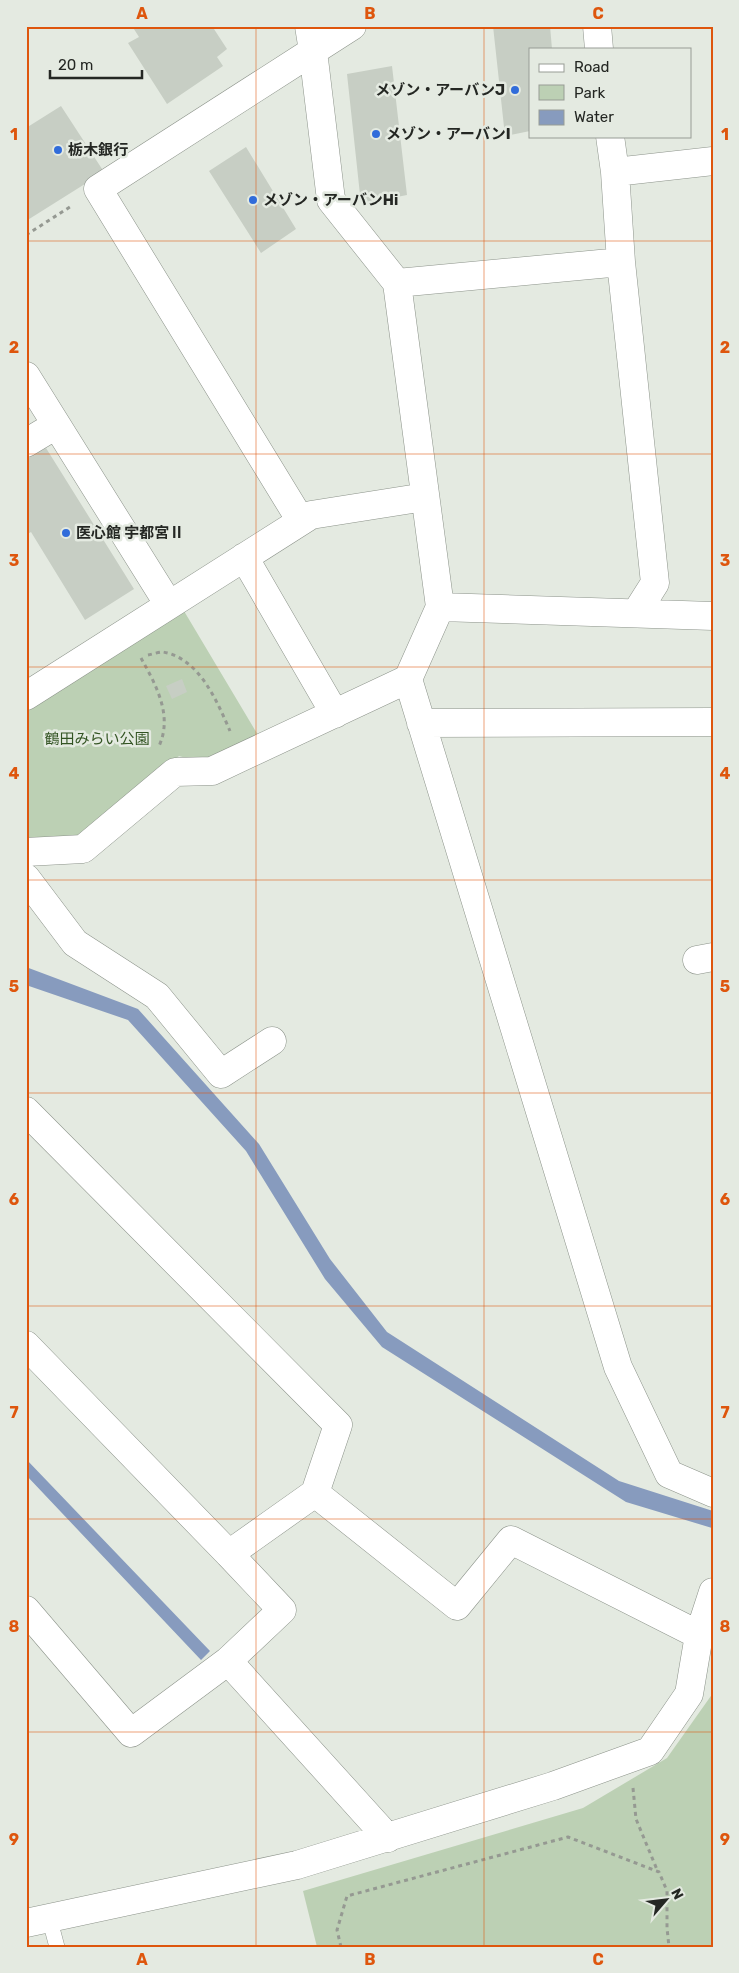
<svg xmlns="http://www.w3.org/2000/svg" width="739" height="1973" font-family="Rubik,'Noto Sans JP',sans-serif">
  <rect width="100%" height="100%" fill="#e4eae1"/>
  <path fill="#bcd0b4" d="M 181,606 L 261,740 L 208,764 L 179,756 L 113,814 L 80,839 L 43,841 L 26,838 L 26,704 Z
    M 713,1693 L 713,1947 L 317,1947 L 303,1891 L 583,1808 L 667,1758 Z"/>
  <path fill="#879bbe" d="M 26,967 L 138,1009 L 259,1144 L 330,1259 L 387,1332 L 619,1481 L 713,1511 L 712,1528 L 626,1502 L 382,1347 L 325,1279 L 246,1151 L 128,1020 L 26,985 Z
    M 26,1459 L 210,1651 L 201,1660 L 26,1475 Z"/>
  <path fill="#c7cec4" d="M 132,26 L 212,26 L 227,49 L 217,57 L 223,66 L 167,104 L 128,43 L 139,37 Z
    M 493,26 L 550,26 L 552,49 L 530,49 L 530,131 L 505,136 Z
    M 392,66 L 407,195 L 361,204 L 347,74 Z
    M 61,106 L 104,172 L 26,221 L 26,128 Z
    M 246,147 L 296,229 L 261,253 L 209,171 Z
    M 46,448 L 134,589 L 85,620 L 31,532 L 26,535 L 26,459 Z
    M 182,679 L 187,692 L 172,699 L 166,686 Z"/>
  <g fill="none" stroke-linecap="round" stroke-linejoin="round">
    <g stroke="#8c938a" stroke-width="16">
      <path id="service" d="M 49,1917 L 57,1947"/>
    </g>
    <g stroke="#8c938a" stroke-width="29">
      <path id="minor" d="M 309,26 L 313,51 L 352,26
        M 597,26 L 599,49
        M 615,172 L 713,161
        M 621,262 L 655,583 L 636,613
        M 26,376 L 169,605
        M 26,443 L 56,425
        M 301,521 L 98,189 L 313,51 L 331,200 L 397,283
        M 244,557 L 335,714
        M 440,607 L 713,616
        M 408,679 L 618,1367 L 669,1474 L 713,1493
        M 26,696 L 311,515 L 425,497
        M 421,723 L 713,722
        M 26,852 L 83,849 L 175,772 L 212,771 L 408,679 L 440,607 L 397,283 L 621,262 L 615,172 L 610,136
        M 26,878 L 75,943 L 157,996 L 221,1074 L 272,1041
        M 697,960 L 713,957
        M 26,1111 L 338,1425 L 315,1493
        M 26,1345 L 229,1554 L 315,1493 L 457,1606 L 511,1540 L 699,1635
        M 26,1610 L 131,1733 L 228,1661 L 388,1838
        M 228,1661 L 282,1610 L 229,1554
        M 26,1923 L 297,1865 L 553,1786 L 650,1751 L 689,1694 L 699,1635 L 713,1592"/>
    </g>
    <path stroke="#959992" stroke-width="3" stroke-dasharray="4 4" stroke-linecap="butt" d="M 26,235 L 73,205
      M 148,655 C 153,654 159,652 163,652 C 199,658 217,701 230,731
      M 141,658 C 156,685 174,717 158,748
      M 633,1788 L 636,1819 L 658,1872
      M 341,1947 L 337,1930 L 347,1896 L 568,1837 L 659,1872 L 667,1891 L 667,1928 L 669,1947"/>
    <use href="#service" stroke="#fff" stroke-width="15"/>
    <use href="#minor" stroke="#fff" stroke-width="28"/>
  </g>
  <path fill="none" stroke="#de560d" stroke-width="1" stroke-opacity="0.55" d="M 256,26 L 256,1947M 484,26 L 484,1947M 26,241 L 713,241M 26,454 L 713,454M 26,667 L 713,667M 26,880 L 713,880M 26,1093 L 713,1093M 26,1306 L 713,1306M 26,1519 L 713,1519M 26,1732 L 713,1732"/>
  <g fill="#316cda" stroke="#e4eae1" stroke-width="2">
    <circle cx="515" cy="90" r="5"/>
    <circle cx="376" cy="134" r="5"/>
    <circle cx="58" cy="150" r="5"/>
    <circle cx="253" cy="200" r="5"/>
    <circle cx="66" cy="533" r="5"/>
  </g>
  <g text-anchor="middle" dominant-baseline="central" stroke-width="5" stroke-linejoin="round" paint-order="stroke">
    <g font-size="15" font-weight="bold" fill="#242723" stroke="#e4eae1" text-anchor="start">
      <text x="505" y="90" text-anchor="end">メゾン・アーバンJ</text>
      <text x="386" y="134">メゾン・アーバンI</text>
      <text x="68" y="150">栃木銀行</text>
      <text x="263" y="200">メゾン・アーバンHi</text>
      <text x="76" y="533">医心館 宇都宮Ⅱ</text>
    </g>
    <g font-size="15" fill="#335423" stroke="#e4eae1">
      <text x="97" y="739">鶴田みらい公園</text>
    </g>
  </g>
  <rect width="739" height="1973" fill="none" stroke="#e4eae1" stroke-width="55"/>
  <rect x="529" y="48" width="162" height="90" fill="#e4eae1" stroke="#979c95"/>
  <rect x="539" y="64" width="25" height="8" fill="#ffffff" stroke="#979c95"/>
  <text x="574" y="72" font-size="15" fill="#242723">Road</text>
  <rect x="539" y="85" width="25" height="15" fill="#bcd0b4" stroke="#979c95"/>
  <text x="574" y="98" font-size="15" fill="#242723">Park</text>
  <rect x="539" y="110" width="25" height="15" fill="#879bbe" stroke="#979c95"/>
  <text x="574" y="122" font-size="15" fill="#242723">Water</text>
  <g transform="translate(666 1900) rotate(62)" stroke="#e4eae1" stroke-width="4" paint-order="stroke">
  <path d="M0-4L9 19L0 12L-9 19Z" fill="#242723"/>
  <text y="-8" font-size="14" font-weight="bold" text-anchor="middle" fill="#242723">N</text>
  </g>
  <path d="M50 70v8h92v-8" fill="none" stroke="#242723" stroke-width="2.5"/>
  <text x="58" y="70" font-size="15" fill="#242723" stroke="#e4eae1" stroke-width="4" paint-order="stroke">20 m</text>
  <rect x="28" y="28" width="684" height="1918" fill="none" stroke="#de560d" stroke-width="2"/>
  <g font-size="16" text-anchor="middle" font-weight="bold" fill="#de560d">
    <text x="142" y="19">A</text>
    <text x="370" y="19">B</text>
    <text x="598" y="19">C</text>
    <text x="14" y="140">1</text>
    <text x="725" y="140">1</text>
    <text x="14" y="353">2</text>
    <text x="725" y="353">2</text>
    <text x="14" y="566">3</text>
    <text x="725" y="566">3</text>
    <text x="14" y="779">4</text>
    <text x="725" y="779">4</text>
    <text x="14" y="992">5</text>
    <text x="725" y="992">5</text>
    <text x="14" y="1205">6</text>
    <text x="725" y="1205">6</text>
    <text x="14" y="1418">7</text>
    <text x="725" y="1418">7</text>
    <text x="14" y="1632">8</text>
    <text x="725" y="1632">8</text>
    <text x="14" y="1845">9</text>
    <text x="725" y="1845">9</text>
    <text x="142" y="1965">A</text>
    <text x="370" y="1965">B</text>
    <text x="598" y="1965">C</text>
  </g>
</svg>
